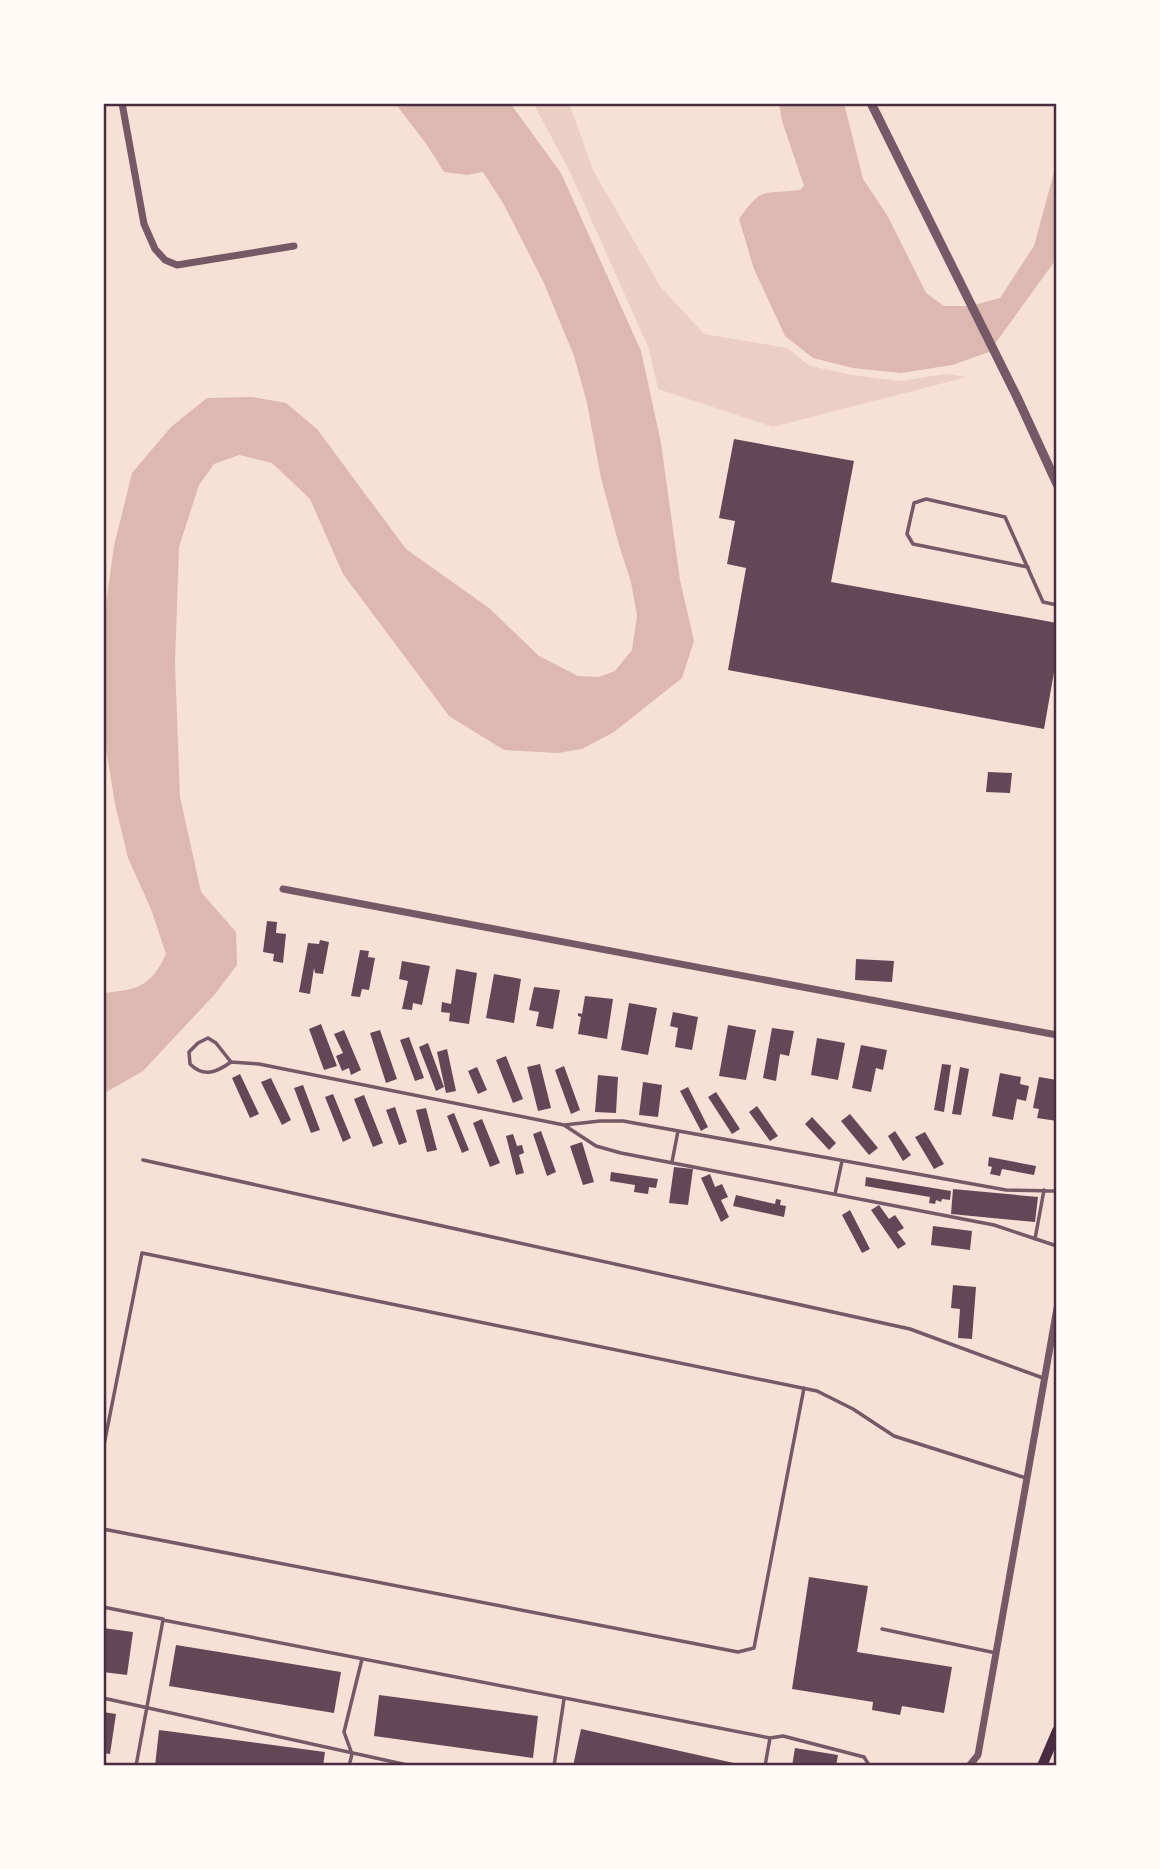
<svg xmlns="http://www.w3.org/2000/svg" width="1160" height="1869" font-family="'DM Sans',sans-serif">
  <rect width="100%" height="100%" fill="#f7e1d7"/>
  <path fill="#ebcfc5" d="M 533,103 L 569,103 L 593,170 L 660,286 L 704,334 L 787,348 L 810,366 L 852,375 L 900,381 L 946,374 L 967,377 L 773,427 L 658,389 L 649,349 L 569,170 Z"/>
  <path fill="#dcb8b0" d="M 395,103 L 510,103 L 561,173 L 641,351 L 661,443 L 680,580 L 694,641 L 682,678 L 614,732 L 582,749 L 558,753 L 504,750 L 449,716 L 343,574 L 310,499 L 272,463 L 239,455 L 214,464 L 199,485 L 179,547 L 175,663 L 180,797 L 201,892 L 236,932 L 237,965 L 215,994 L 143,1071 L 103,1094 L 103,993 C 137,990 151,987 166,954 L 151,909 L 128,858 L 115,804 L 104,736 L 103,626 L 114,546 L 132,473 L 171,427 L 207,398 L 252,397 L 286,403 L 317,429 L 406,549 L 489,608 L 539,656 L 578,676 L 599,677 L 615,671 L 632,650 L 637,616 L 631,582 L 619,545 L 601,478 L 587,403 L 574,356 L 544,283 L 503,203 L 483,172 L 467,175 L 444,172 L 427,145 Z
    M 779,103 L 844,103 L 863,179 L 887,215 L 926,293 L 944,306 L 970,306 L 1000,298 L 1034,246 L 1057,161 L 1057,258 L 989,352 L 952,365 L 901,373 L 853,368 L 813,358 L 785,336 L 754,269 L 739,219 C 763,185 762,195 800,190 L 804,186 L 782,121 Z"/>
  <path fill="#644757" d="M 734,439 L 854,461 L 831,582 L 1057,623 L 1057,655 L 1044,729 L 728,670 L 746,568 L 727,564 L 735,521 L 719,518 Z
    M 988,772 L 1012,773 L 1010,793 L 986,792 Z
    M 267,921 L 277,922 L 276,933 L 286,934 L 283,963 L 273,961 L 274,954 L 263,952 Z
    M 320,940 L 329,942 L 323,974 L 315,973 L 314,968 L 310,994 L 299,992 L 308,943 L 319,944 Z
    M 360,950 L 369,951 L 368,957 L 375,958 L 369,990 L 362,989 L 360,997 L 351,996 Z
    M 856,959 L 894,961 L 892,982 L 855,980 Z
    M 402,961 L 430,966 L 422,1005 L 413,1003 L 412,1010 L 402,1009 L 408,981 L 399,979 Z
    M 456,969 L 477,973 L 469,1024 L 449,1021 L 450,1013 L 441,1012 L 442,1002 L 451,1004 Z
    M 494,974 L 521,979 L 514,1023 L 486,1018 Z
    M 534,987 L 560,990 L 553,1029 L 536,1026 L 539,1012 L 529,1010 Z
    M 585,996 L 613,999 L 607,1039 L 578,1034 L 581,1017 L 578,1016 L 578,1013 L 582,1014 Z
    M 629,1003 L 657,1008 L 648,1055 L 621,1050 Z
    M 673,1012 L 698,1017 L 692,1050 L 675,1047 L 678,1028 L 670,1026 Z
    M 321,1024 L 337,1066 L 324,1070 L 309,1029 Z
    M 728,1025 L 756,1030 L 746,1080 L 719,1076 Z
    M 772,1028 L 794,1031 L 789,1056 L 780,1054 L 776,1081 L 763,1078 Z
    M 344,1030 L 361,1070 L 351,1075 L 349,1068 L 342,1071 L 336,1056 L 343,1053 L 334,1034 Z
    M 380,1030 L 397,1079 L 386,1083 L 370,1033 Z
    M 409,1037 L 424,1078 L 415,1081 L 400,1040 Z
    M 817,1038 L 845,1043 L 838,1080 L 811,1075 Z
    M 428,1043 L 444,1087 L 436,1091 L 419,1047 Z
    M 861,1045 L 887,1050 L 883,1070 L 876,1068 L 871,1092 L 852,1088 Z
    M 447,1049 L 456,1091 L 446,1093 L 437,1052 Z
    M 506,1056 L 523,1099 L 513,1103 L 496,1060 Z
    M 540,1064 L 551,1108 L 538,1111 L 527,1067 Z
    M 942,1064 L 951,1065 L 944,1112 L 934,1110 Z
    M 564,1066 L 580,1110 L 571,1114 L 555,1070 Z
    M 477,1067 L 487,1090 L 478,1094 L 468,1071 Z
    M 960,1067 L 969,1069 L 961,1115 L 952,1114 Z
    M 1000,1073 L 1021,1077 L 1020,1084 L 1029,1086 L 1026,1101 L 1017,1099 L 1013,1120 L 992,1116 Z
    M 240,1074 L 259,1114 L 250,1118 L 232,1078 Z
    M 598,1075 L 618,1077 L 616,1113 L 595,1112 Z
    M 1039,1077 L 1057,1080 L 1057,1121 L 1037,1118 L 1039,1109 L 1033,1108 Z
    M 271,1078 L 291,1120 L 282,1125 L 261,1082 Z
    M 643,1082 L 662,1085 L 658,1117 L 639,1115 Z
    M 303,1085 L 320,1130 L 311,1133 L 294,1088 Z
    M 688,1087 L 708,1127 L 701,1131 L 680,1091 Z
    M 716,1092 L 740,1129 L 732,1134 L 708,1097 Z
    M 333,1094 L 351,1138 L 343,1142 L 325,1097 Z
    M 364,1095 L 383,1143 L 373,1147 L 354,1099 Z
    M 757,1106 L 778,1136 L 770,1141 L 749,1112 Z
    M 395,1107 L 407,1142 L 399,1145 L 386,1110 Z
    M 426,1108 L 437,1150 L 427,1152 L 416,1110 Z
    M 454,1113 L 469,1150 L 462,1153 L 447,1116 Z
    M 850,1114 L 878,1148 L 869,1155 L 841,1121 Z
    M 812,1117 L 836,1143 L 829,1150 L 805,1124 Z
    M 482,1119 L 500,1163 L 490,1167 L 473,1123 Z
    M 541,1131 L 556,1172 L 547,1176 L 533,1134 Z
    M 895,1131 L 911,1155 L 903,1161 L 888,1136 Z
    M 925,1132 L 944,1164 L 934,1169 L 915,1137 Z
    M 513,1134 L 517,1146 L 522,1145 L 524,1153 L 519,1155 L 524,1173 L 516,1175 L 506,1136 Z
    M 582,1142 L 594,1182 L 583,1185 L 570,1146 Z
    M 989,1157 L 1036,1166 L 1034,1175 L 1002,1169 L 1000,1176 L 990,1174 L 992,1167 L 988,1166 Z
    M 674,1167 L 693,1169 L 688,1205 L 669,1203 Z
    M 611,1172 L 658,1179 L 656,1188 L 649,1187 L 648,1194 L 634,1192 L 635,1185 L 610,1181 Z
    M 710,1174 L 715,1187 L 722,1184 L 728,1197 L 721,1200 L 729,1217 L 721,1222 L 701,1178 Z
    M 866,1177 L 951,1191 L 950,1200 L 942,1199 L 941,1202 L 936,1200 L 935,1204 L 929,1203 L 930,1197 L 865,1186 Z
    M 953,1189 L 1038,1197 L 1035,1222 L 951,1214 Z
    M 736,1195 L 775,1204 L 776,1199 L 781,1200 L 780,1205 L 786,1206 L 784,1217 L 733,1206 Z
    M 879,1205 L 889,1219 L 895,1215 L 904,1228 L 897,1232 L 906,1244 L 898,1249 L 871,1210 Z
    M 850,1210 L 870,1249 L 862,1253 L 842,1215 Z
    M 933,1226 L 972,1231 L 970,1250 L 931,1245 Z
    M 953,1285 L 976,1287 L 972,1339 L 958,1338 L 960,1309 L 951,1308 Z
    M 809,1577 L 868,1586 L 857,1652 L 952,1667 L 944,1713 L 902,1706 L 900,1715 L 872,1710 L 873,1702 L 792,1689 Z
    M 103,1628 L 133,1632 L 127,1675 L 103,1672 Z
    M 176,1645 L 341,1672 L 334,1713 L 169,1686 Z
    M 379,1695 L 538,1716 L 533,1758 L 374,1736 Z
    M 103,1712 L 116,1714 L 110,1754 L 103,1753 Z
    M 581,1729 L 734,1763 L 734,1766 L 573,1766 Z
    M 159,1730 L 325,1752 L 323,1766 L 155,1766 Z
    M 795,1748 L 838,1755 L 836,1766 L 792,1766 Z"/>
  <g fill="none" stroke-linecap="round" stroke-linejoin="round">
    <path stroke="#755966" stroke-width="3.5" d="M 1028,567 L 913,544 L 907,534 L 914,503 L 926,499 L 1005,517 L 1043,602 L 1057,605
      M 231,1062 L 216,1043 L 208,1038 L 198,1043 L 189,1052 L 190,1064 C 204,1078 217,1072 231,1062 L 259,1064 L 564,1125
      M 143,1160 L 910,1329 L 1043,1378
      M 672,1162 L 678,1131
      M 1057,1191 L 1006,1190 L 623,1121 L 600,1121 L 564,1125 L 596,1146 L 621,1153 L 994,1225 L 1057,1246
      M 835,1194 L 842,1161
      M 1035,1239 L 1044,1190
      M 103,1450 L 142,1253 L 817,1391 L 853,1409 L 894,1436 L 1026,1478
      M 103,1529 L 738,1652 L 754,1648 L 804,1388
      M 103,1607 L 163,1619
      M 882,1629 L 996,1653
      M 103,1698 L 412,1766
      M 869,1765 L 882,1766
      M 136,1766 L 163,1620 L 770,1738 L 783,1736 L 864,1757 L 869,1765
      M 349,1766 L 352,1754 L 344,1732 L 362,1659
      M 554,1766 L 564,1699
      M 765,1766 L 770,1738"/>
    <path stroke="#755966" stroke-width="7" d="M 122,103 L 144,224 L 155,249 L 165,260 L 177,265 L 294,246
      M 283,889 L 1057,1035
      M 969,1766 L 978,1755 L 1057,1308"/>
    <path stroke="#755966" stroke-width="9" d="M 871,103 L 1017,397 L 1057,484"/>
    <path stroke="#4a2c40" stroke-width="10" d="M 1042,1766 L 1057,1731"/>
  </g>
  <rect width="1160" height="1869" fill="none" stroke="#fffaf5" stroke-width="210"/>
  <rect x="105" y="105" width="950" height="1659" fill="none" stroke="#4a2c40" stroke-width="2.5"/>
</svg>
